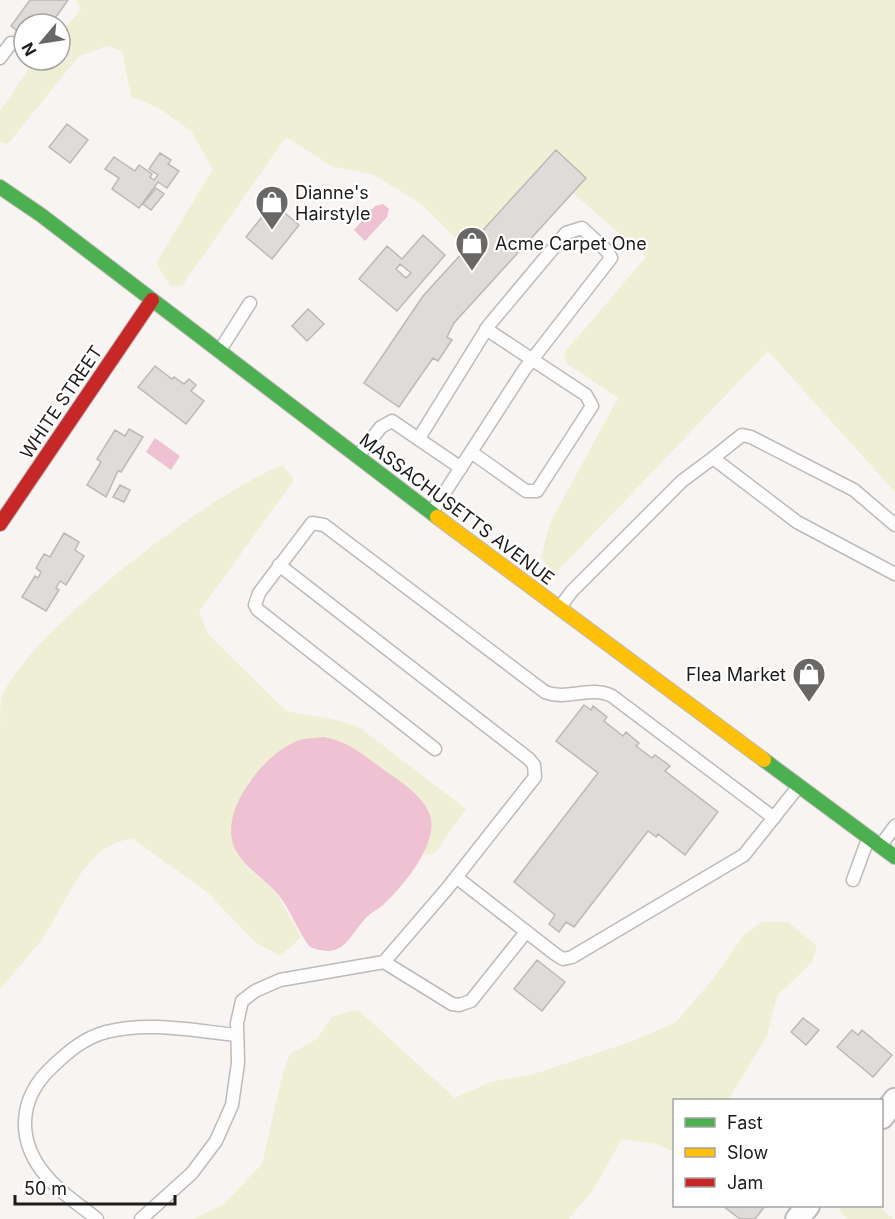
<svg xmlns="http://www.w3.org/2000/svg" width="895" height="1219" font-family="Inter,sans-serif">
  <rect width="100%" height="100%" fill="#f8f4f2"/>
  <path fill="#efefd5" d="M 76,0 L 895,0 L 895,492 L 768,351 L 553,576 L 541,557 L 550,523 L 618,398 L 566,363 L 564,353 L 646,257 L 573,193 L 586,178 L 556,150 L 466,249 L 421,204 L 374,175 L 331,166 L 286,137 L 182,286 L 170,286 L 156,263 L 213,169 L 191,131 L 160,109 L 131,96 L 122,51 L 108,46 L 79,56 L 8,144 L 0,142 L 0,111 L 35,60 L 60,60 L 60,32 L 81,10 Z
    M 283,465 L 294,480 L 199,612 L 208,634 L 285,710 C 312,718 337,716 363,730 L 466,809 L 434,854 L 424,855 L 430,833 L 399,781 L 338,740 L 249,780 L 235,815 L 234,847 L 247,867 L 277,893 L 301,937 L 281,956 L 256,943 L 207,892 L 133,839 C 84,842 67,905 42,939 C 29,956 14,973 0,989 C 0,915 0,841 0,767 C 0,752 0,711 1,699 C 26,632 215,490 283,465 Z
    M 762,922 L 788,922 L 817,946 L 812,962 L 777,996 L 767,1036 L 728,1100 L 674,1100 L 674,1152 L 656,1144 L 622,1139 L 593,1190 L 569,1219 L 193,1219 L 224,1204 L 262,1164 L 283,1072 L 290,1054 L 317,1039 L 333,1016 L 358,1010 L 455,1098 L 490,1082 L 531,1075 L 633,1041 L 676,1022 L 712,980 L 744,935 Z
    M 840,1206 L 879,1206 L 893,1219 L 847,1219 L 841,1213 Z"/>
  <path fill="#eec1d3" d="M 383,204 L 389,209 L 387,217 L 365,241 L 354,230 L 375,206 Z
    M 155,438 L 180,456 L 171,470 L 146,452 Z
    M 324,737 C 348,741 365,756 384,770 C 400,781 427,798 431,819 C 436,847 402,888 383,905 C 377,910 370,913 365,919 C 356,928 349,944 337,949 C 328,953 318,950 310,947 C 297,931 290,907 276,892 C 262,877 245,868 235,849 C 217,812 264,754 297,741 C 305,738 316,738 324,737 Z"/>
  <path fill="#dedbd9" stroke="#bbb9b6" stroke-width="1.5" fill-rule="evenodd" d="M 30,0 L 68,0 L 51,24 L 24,24 L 24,36 L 11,26 Z
    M 67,124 L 88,140 L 70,163 L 49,147 Z
    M 556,150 L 586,178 L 454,323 L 447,337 L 452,340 L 438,361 L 433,358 L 399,407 L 364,383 L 423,296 Z
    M 160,153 L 171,160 L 168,164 L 179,171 L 167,188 L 158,182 L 139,208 L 112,189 L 119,178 L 105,169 L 114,157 L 135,171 L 139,165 L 152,174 L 150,177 L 154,180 L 158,175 L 149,169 Z
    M 156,188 L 164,194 L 151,210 L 143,204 Z
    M 273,203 L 299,225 L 272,259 L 246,237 Z
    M 423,235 L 445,255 L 397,311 L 359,279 L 387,246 L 402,259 ZM 400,264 L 411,273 L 406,278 L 396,269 Z
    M 308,309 L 324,324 L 307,341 L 292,326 Z
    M 155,366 L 172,379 L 174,377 L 184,384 L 189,379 L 196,385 L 191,391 L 204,401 L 186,424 L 138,387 Z
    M 129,429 L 143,437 L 121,472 L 118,471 L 106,497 L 87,485 L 101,462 L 97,459 L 115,430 L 125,436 Z
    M 120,485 L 130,490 L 124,502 L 113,497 Z
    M 64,533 L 79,542 L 75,550 L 84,556 L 66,585 L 60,581 L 56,588 L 59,590 L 46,611 L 22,597 L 35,576 L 38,578 L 41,572 L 36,568 L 44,554 L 50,557 Z
    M 584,705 L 591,710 L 593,706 L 607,717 L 604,721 L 623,736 L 626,732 L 639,743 L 636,746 L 652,758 L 655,755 L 670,766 L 665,771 L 718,812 L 685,855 L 658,834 L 656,837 L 648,831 L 574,927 L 566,922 L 559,932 L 549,924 L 555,915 L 514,882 L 598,773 L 556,741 Z
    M 537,960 L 565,982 L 542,1011 L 514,989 Z
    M 803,1018 L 819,1030 L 806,1045 L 791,1032 Z
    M 852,1030 L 858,1035 L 862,1030 L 892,1055 L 873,1077 L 837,1047 Z
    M 723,1206 L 765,1206 L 755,1219 L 740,1219 Z"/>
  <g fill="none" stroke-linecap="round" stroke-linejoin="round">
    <g stroke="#bdbab9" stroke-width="15">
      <path id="lane" d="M 0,58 L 11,43
        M 220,350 L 250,303
        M 419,438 L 489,325 L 566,233 L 582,228 L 607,251 L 611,258 L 524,370 L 432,512
        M 471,452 L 526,491 L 537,491 L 592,406 L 586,395 L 486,329
        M 358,456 L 381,427 L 392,421 L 461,468
        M 713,458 L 742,435 L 751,437 L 854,490 L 895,525
        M 560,607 L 572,591 L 682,481 L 713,458 L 797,522 L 895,574
        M 435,749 L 258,610 L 255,605 L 259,593 L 312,523 L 324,525 L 545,692 C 567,701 591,685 612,696 L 774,818
        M 881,845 L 895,826
        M 456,877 L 555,954 L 563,959 L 572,957 L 744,855 L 798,787
        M 853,880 L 868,839
        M 384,962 L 452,1004 L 459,1005 L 471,1001 L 526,932
        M 97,1219 C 81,1206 62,1194 48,1178 C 16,1142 17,1099 53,1066 C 69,1051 84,1038 106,1032 C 149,1021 194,1031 237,1035
        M 141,1219 L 192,1173 L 216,1141 L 232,1105 L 238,1063 L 237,1023 L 242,1001 L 255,991 L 280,980 L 384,962 L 446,890 L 535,777 L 534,765 L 529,759 L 279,565"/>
    </g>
    <g stroke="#bdbab9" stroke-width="26">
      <path id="street" d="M 882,1117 L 895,1100
        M 797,1219 L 808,1206"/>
    </g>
    <g stroke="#bdbab9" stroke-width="16">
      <path id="fast" d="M 0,187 L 41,215 L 437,517
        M 764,760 L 895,857"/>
    </g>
    <g stroke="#bdbab9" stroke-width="16">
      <path id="slow" d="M 437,517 L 764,760"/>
    </g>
    <g stroke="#bdbab9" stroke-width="16">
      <path id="jam" d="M 0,524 L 152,300"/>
    </g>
    <use href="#lane" stroke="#fefdfd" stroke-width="12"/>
    <use href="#street" stroke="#fefdfd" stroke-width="22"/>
    <use href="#fast" stroke="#4caf50" stroke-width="14"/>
    <use href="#slow" stroke="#ffc107" stroke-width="14"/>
    <use href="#jam" stroke="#c62828" stroke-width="14"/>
  </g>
  <defs>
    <g id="shop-pin" transform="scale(1.725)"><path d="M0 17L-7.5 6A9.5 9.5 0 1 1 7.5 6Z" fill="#6a6866" stroke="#fff"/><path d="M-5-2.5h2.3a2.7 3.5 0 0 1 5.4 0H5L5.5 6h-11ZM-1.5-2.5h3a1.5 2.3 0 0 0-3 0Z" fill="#fff"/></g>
  </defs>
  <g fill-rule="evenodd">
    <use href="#shop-pin" x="272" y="202"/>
    <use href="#shop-pin" x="472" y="243"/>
    <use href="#shop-pin" x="809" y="674"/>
  </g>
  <g text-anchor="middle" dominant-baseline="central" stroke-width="4.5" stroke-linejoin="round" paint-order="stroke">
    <g font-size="18" fill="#1e1c1a" stroke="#fff" text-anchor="start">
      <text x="295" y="192">Dianne's<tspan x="295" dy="21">Hairstyle</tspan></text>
      <text x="495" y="243">Acme Carpet One</text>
      <text x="786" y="674" text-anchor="end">Flea Market</text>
    </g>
    <g font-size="18" fill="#1e1c1a" stroke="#fff">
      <text transform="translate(61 402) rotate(-56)">WHITE STREET</text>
      <text transform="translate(457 509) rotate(37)">MASSACHUSETTS AVENUE</text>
    </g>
  </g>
  <rect x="673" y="1099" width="210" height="108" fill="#ffffff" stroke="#a5a4a3" stroke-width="1.5"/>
  <rect x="685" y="1118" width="30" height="9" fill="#4caf50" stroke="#a5a4a3" stroke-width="1.5"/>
  <text x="727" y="1129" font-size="18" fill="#1e1c1a">Fast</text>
  <rect x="685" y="1148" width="30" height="9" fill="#ffc107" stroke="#a5a4a3" stroke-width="1.5"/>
  <text x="727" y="1159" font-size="18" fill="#1e1c1a">Slow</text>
  <rect x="685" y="1178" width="30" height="9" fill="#c62828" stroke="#a5a4a3" stroke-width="1.5"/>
  <text x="727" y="1189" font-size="18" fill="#1e1c1a">Jam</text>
  <g transform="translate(42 42) rotate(241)"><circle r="28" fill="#ffffff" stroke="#a5a4a3" stroke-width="1.5"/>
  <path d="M0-4.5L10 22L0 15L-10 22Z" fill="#6a6866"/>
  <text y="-9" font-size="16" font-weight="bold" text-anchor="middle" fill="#1e1c1a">N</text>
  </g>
  <path d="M15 1195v9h160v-9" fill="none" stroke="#1e1c1a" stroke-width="3"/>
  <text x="24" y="1195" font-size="18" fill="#1e1c1a" stroke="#ffffff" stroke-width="4.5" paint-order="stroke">50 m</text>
</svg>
